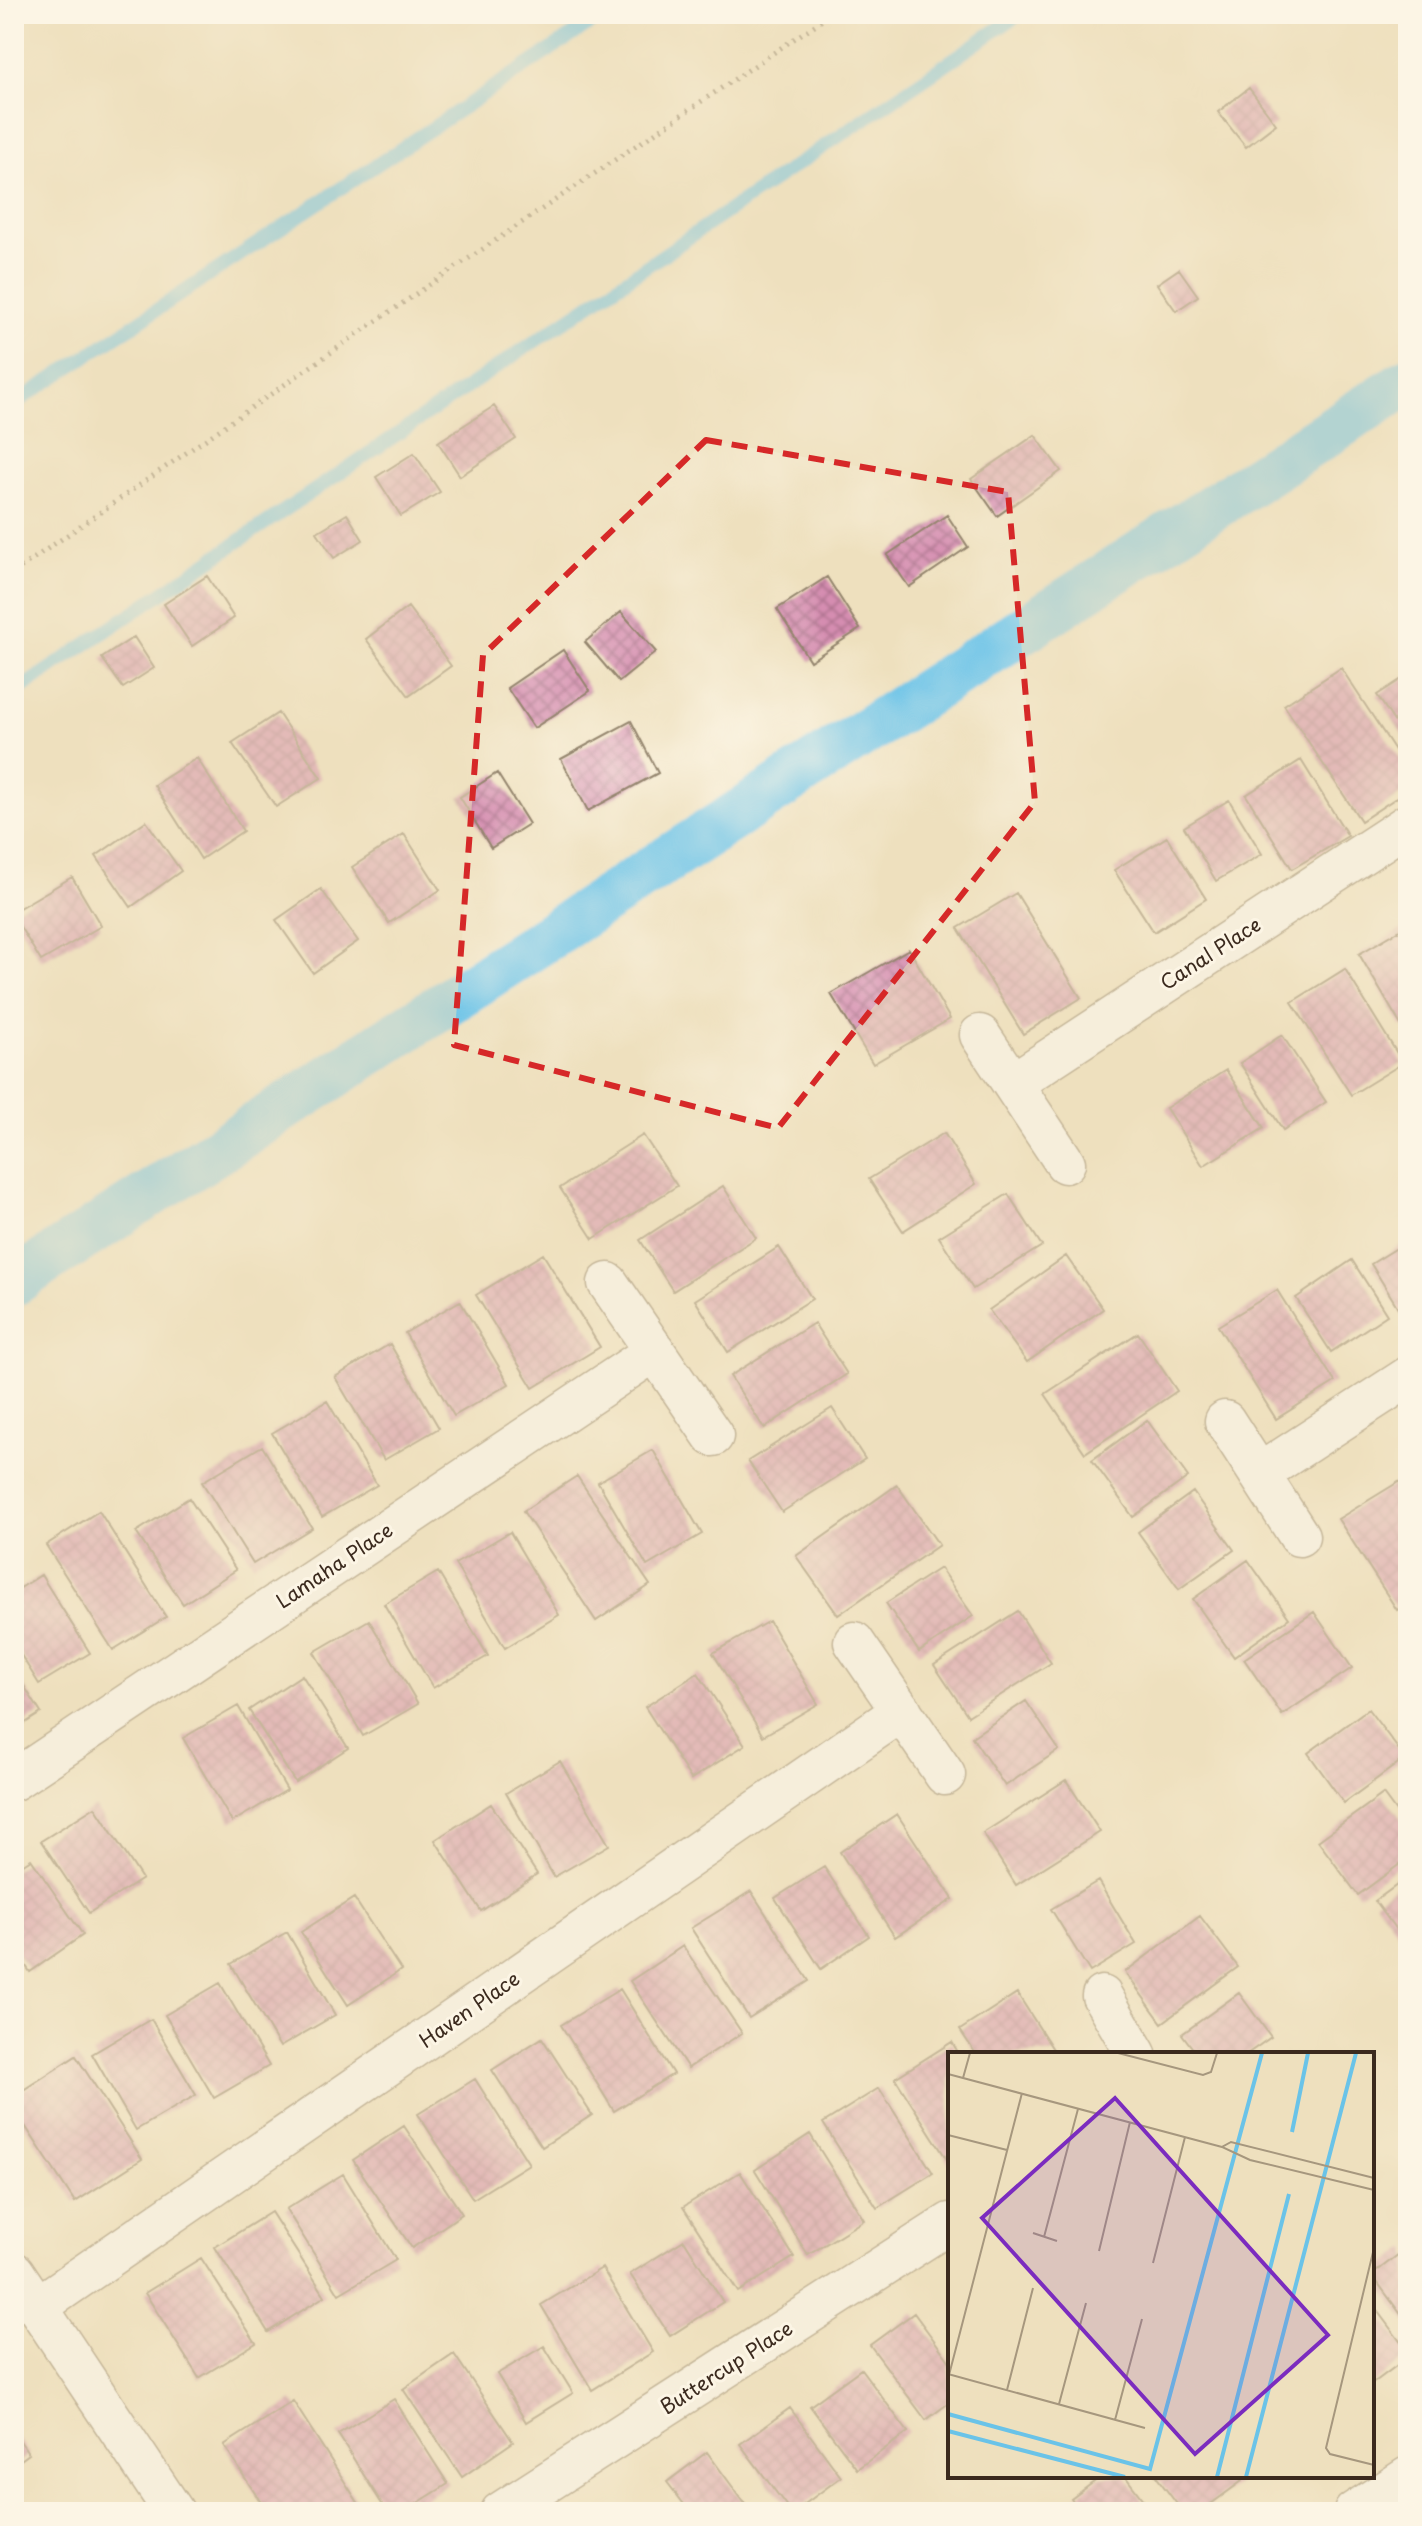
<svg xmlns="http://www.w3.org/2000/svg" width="1422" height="2526" font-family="'Playpen Sans',sans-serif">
  <defs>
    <pattern id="building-cross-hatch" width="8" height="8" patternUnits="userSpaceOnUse" patternTransform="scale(2)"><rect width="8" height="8" fill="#d58db1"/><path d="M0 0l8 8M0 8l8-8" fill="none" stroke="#ae738f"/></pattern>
  </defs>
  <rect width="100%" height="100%" fill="#fcf5e5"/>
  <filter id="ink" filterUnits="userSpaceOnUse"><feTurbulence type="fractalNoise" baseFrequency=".0125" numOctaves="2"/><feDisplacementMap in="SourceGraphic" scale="16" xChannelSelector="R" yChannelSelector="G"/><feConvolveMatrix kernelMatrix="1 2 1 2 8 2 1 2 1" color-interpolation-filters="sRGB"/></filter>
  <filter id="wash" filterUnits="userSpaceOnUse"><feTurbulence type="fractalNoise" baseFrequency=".006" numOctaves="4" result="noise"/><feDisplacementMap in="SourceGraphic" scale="32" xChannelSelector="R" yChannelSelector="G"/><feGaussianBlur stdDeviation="1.8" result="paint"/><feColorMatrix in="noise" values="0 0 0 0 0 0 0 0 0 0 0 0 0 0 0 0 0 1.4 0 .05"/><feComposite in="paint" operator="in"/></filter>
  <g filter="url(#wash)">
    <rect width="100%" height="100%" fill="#eee0be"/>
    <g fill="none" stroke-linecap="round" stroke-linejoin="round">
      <path stroke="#6ac3e8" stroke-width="14" d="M 14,404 L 605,14
        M 14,693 L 1020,14"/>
      <path stroke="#6ac3e8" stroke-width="48" d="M 14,1282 L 1408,381"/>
    </g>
    <g id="blocks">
      <path fill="url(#building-cross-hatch)" d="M 1249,88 L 1276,124 L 1246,147 L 1218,112 Z
        M 1179,269 L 1198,296 L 1176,311 L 1157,284 Z
        M 494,406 L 516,439 L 460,476 L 438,442 Z
        M 1035,435 L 1061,471 L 997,516 L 971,479 Z
        M 414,453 L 440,492 L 401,516 L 376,477 Z
        M 347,514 L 363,540 L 334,558 L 317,532 Z
        M 947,515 L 968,547 L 909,587 L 887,555 Z
        M 207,576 L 234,618 L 192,646 L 164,604 Z
        M 827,577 L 860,629 L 810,661 L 777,609 Z
        M 408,607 L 451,666 L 409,696 L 366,639 Z
        M 621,612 L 656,652 L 619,682 L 585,642 Z
        M 134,637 L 154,668 L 123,688 L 102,658 Z
        M 563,650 L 590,691 L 534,728 L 507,688 Z
        M 1341,668 L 1408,770 L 1408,790 L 1361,821 L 1284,705 Z
        M 1408,675 L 1408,743 L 1377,695 Z
        M 278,713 L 321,778 L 276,807 L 232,743 Z
        M 631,721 L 658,773 L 588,811 L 561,759 Z
        M 197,758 L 243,831 L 201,859 L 154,785 Z
        M 1301,760 L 1348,836 L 1292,869 L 1246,795 Z
        M 497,773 L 529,824 L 491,848 L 460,797 Z
        M 1229,800 L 1262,854 L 1216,881 L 1184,827 Z
        M 146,821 L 181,871 L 131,907 L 96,856 Z
        M 404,834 L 440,890 L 389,923 L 352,867 Z
        M 1167,837 L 1206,899 L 1154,932 L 1114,870 Z
        M 72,877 L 101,926 L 41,961 L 14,917 L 14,911 Z
        M 321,889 L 358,941 L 313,973 L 276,920 Z
        M 1016,893 L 1081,998 L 1023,1034 L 958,928 Z
        M 1407,926 L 1408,1024 L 1402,1027 L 1359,954 Z
        M 909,949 L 950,1019 L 873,1064 L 831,994 Z
        M 1345,969 L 1403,1063 L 1351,1095 L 1292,1002 Z
        M 1282,1035 L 1326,1102 L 1283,1130 L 1240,1063 Z
        M 1226,1070 L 1264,1128 L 1203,1166 L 1166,1108 Z
        M 944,1133 L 976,1184 L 903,1231 L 869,1179 Z
        M 643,1135 L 677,1186 L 593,1239 L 560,1188 Z
        M 723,1186 L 756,1238 L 673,1291 L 640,1240 Z
        M 1008,1194 L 1042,1246 L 973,1289 L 939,1237 Z
        M 1408,1241 L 1408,1324 L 1371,1264 Z
        M 779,1247 L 812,1299 L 728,1352 L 695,1300 Z
        M 543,1254 L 600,1347 L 533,1388 L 476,1295 Z
        M 1066,1256 L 1103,1309 L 1027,1362 L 989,1310 Z
        M 1352,1260 L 1387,1315 L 1331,1352 L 1296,1298 Z
        M 1277,1290 L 1335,1382 L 1276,1419 L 1218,1326 Z
        M 460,1301 L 509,1384 L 454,1416 L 405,1333 Z
        M 814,1323 L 847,1374 L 764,1428 L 730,1376 Z
        M 1138,1333 L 1177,1391 L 1085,1453 L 1045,1394 Z
        M 390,1344 L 439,1428 L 384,1460 L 335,1377 Z
        M 327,1401 L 377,1485 L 322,1517 L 272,1433 Z
        M 832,1408 L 865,1459 L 782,1512 L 748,1461 Z
        M 1147,1420 L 1188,1477 L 1133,1517 L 1092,1460 Z
        M 262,1446 L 312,1528 L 253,1564 L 202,1482 Z
        M 653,1450 L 702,1534 L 647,1566 L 598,1482 Z
        M 577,1476 L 650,1585 L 596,1621 L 523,1511 Z
        M 1400,1481 L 1408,1494 L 1408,1603 L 1397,1610 L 1338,1519 Z
        M 897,1485 L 939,1545 L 838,1615 L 796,1556 Z
        M 1193,1492 L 1234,1550 L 1179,1589 L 1138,1532 Z
        M 189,1498 L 236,1570 L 183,1604 L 136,1532 Z
        M 99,1511 L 166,1617 L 113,1650 L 46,1545 Z
        M 510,1532 L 559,1615 L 505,1648 L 455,1564 Z
        M 1248,1560 L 1289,1618 L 1234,1657 L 1193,1599 Z
        M 940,1568 L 973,1616 L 919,1652 L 886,1603 Z
        M 438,1572 L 488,1656 L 433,1688 L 384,1604 Z
        M 41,1575 L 90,1653 L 39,1684 L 14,1644 L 14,1592 Z
        M 1018,1611 L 1051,1663 L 968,1716 L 934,1665 Z
        M 1314,1612 L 1352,1668 L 1282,1715 L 1244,1659 Z
        M 369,1620 L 418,1704 L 363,1736 L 314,1652 Z
        M 769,1621 L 818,1704 L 763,1736 L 713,1653 Z
        M 14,1670 L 41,1713 L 14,1730 Z
        M 698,1673 L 745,1745 L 691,1779 L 645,1707 Z
        M 302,1675 L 348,1748 L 295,1782 L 249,1710 Z
        M 1026,1701 L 1059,1750 L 1005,1786 L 972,1737 Z
        M 238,1706 L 287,1790 L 232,1822 L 183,1738 Z
        M 1368,1709 L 1405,1758 L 1344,1803 L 1308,1753 Z
        M 560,1761 L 609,1845 L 554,1877 L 506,1793 Z
        M 1066,1780 L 1100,1832 L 1016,1885 L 983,1833 Z
        M 1383,1794 L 1408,1828 L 1408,1858 L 1358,1895 L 1318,1841 Z
        M 491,1804 L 537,1874 L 481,1911 L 435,1840 Z
        M 95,1807 L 142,1879 L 89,1913 L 41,1841 Z
        M 897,1814 L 953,1899 L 895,1937 L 840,1852 Z
        M 31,1859 L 83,1935 L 30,1972 L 14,1948 L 14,1870 Z
        M 824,1867 L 869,1936 L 821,1969 L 775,1898 Z
        M 1408,1877 L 1408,1946 L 1375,1901 Z
        M 1098,1881 L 1136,1944 L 1090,1972 L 1051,1909 Z
        M 751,1891 L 809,1981 L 749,2018 L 691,1928 Z
        M 354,1898 L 401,1970 L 348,2005 L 301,1932 Z
        M 1200,1916 L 1238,1967 L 1162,2023 L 1125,1972 Z
        M 287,1932 L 335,2015 L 280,2047 L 231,1964 Z
        M 683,1946 L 742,2033 L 688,2068 L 630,1981 Z
        M 220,1983 L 269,2066 L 214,2098 L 165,2015 Z
        M 620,1989 L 673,2074 L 614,2111 L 561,2025 Z
        M 1017,1993 L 1056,2054 L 976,2054 L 960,2030 Z
        M 1239,1993 L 1271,2037 L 1247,2054 L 1197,2054 L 1182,2034 Z
        M 151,2019 L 196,2095 L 136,2130 L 92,2054 Z
        M 542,2038 L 592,2115 L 542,2147 L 492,2070 Z
        M 952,2042 L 959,2054 L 950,2054 L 950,2164 L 895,2078 Z
        M 76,2056 L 142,2159 L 75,2202 L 14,2109 L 14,2096 Z
        M 475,2079 L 529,2164 L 473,2199 L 418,2114 Z
        M 879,2088 L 933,2173 L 877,2208 L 823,2123 Z
        M 404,2126 L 462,2214 L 412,2248 L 353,2160 Z
        M 810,2134 L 864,2220 L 808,2255 L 755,2170 Z
        M 740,2172 L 794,2257 L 738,2292 L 683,2207 Z
        M 343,2174 L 396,2260 L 339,2294 L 286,2209 Z
        M 271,2212 L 325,2296 L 268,2332 L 215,2247 Z
        M 684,2240 L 723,2302 L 670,2336 L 630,2274 Z
        M 1408,2247 L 1408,2324 L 1372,2275 Z
        M 201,2258 L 256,2343 L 199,2378 L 145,2293 Z
        M 602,2268 L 653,2352 L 592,2390 L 541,2305 Z
        M 1372,2304 L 1408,2352 L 1408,2357 L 1372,2384 Z
        M 914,2313 L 950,2362 L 950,2402 L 926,2420 L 870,2345 Z
        M 544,2346 L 573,2393 L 526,2422 L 497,2374 Z
        M 454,2354 L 513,2442 L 462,2477 L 403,2389 Z
        M 861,2369 L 908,2432 L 857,2469 L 810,2406 Z
        M 394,2399 L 448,2484 L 403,2512 L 387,2512 L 338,2434 Z
        M 293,2401 L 364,2512 L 267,2512 L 224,2445 Z
        M 790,2408 L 841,2477 L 794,2512 L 791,2512 L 740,2444 Z
        M 14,2432 L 29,2454 L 14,2465 Z
        M 707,2452 L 751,2512 L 690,2512 L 667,2482 Z
        M 1102,2476 L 1125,2476 L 1152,2512 L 1081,2512 L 1071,2499 Z
        M 1156,2476 L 1238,2476 L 1242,2481 L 1200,2512 L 1183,2512 Z"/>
    </g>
  </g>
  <g filter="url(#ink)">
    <use href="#blocks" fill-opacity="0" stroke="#94856e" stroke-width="2"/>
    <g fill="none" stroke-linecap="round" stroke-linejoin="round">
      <g stroke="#94856e" stroke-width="43">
        <path id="street" d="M 980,1035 L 1065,1163
          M 1013,1083 L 1408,824
          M 608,1283 L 713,1436
          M 1225,1421 L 1299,1536
          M 1259,1474 L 1408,1377
          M 854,1642 L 945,1775
          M 14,1780 L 655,1351
          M 1102,1996 L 1136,2054
          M 14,2272 L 174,2512
          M 37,2307 L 902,1711
          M 501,2512 L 950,2223
          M 1354,2512 L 1408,2477"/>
      </g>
      <path stroke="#94856e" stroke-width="5" stroke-dasharray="2 6" stroke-linecap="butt" d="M 14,572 L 388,313 L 831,14"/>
      <use href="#street" stroke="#fff" stroke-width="40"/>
    </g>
  </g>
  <path d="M0 0H1422V2526H0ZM 706,440 L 1008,492 L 1035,802 L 778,1128 L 454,1045 L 483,655 Z" fill="#eee0be" fill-opacity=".55" fill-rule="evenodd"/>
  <path fill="none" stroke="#d62828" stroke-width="6" stroke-dasharray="16 10" stroke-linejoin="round" d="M 706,440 L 1008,492 L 1035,802 L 778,1128 L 454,1045 L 483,655 Z"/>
  <g text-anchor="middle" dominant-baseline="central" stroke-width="6" stroke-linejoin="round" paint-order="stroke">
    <g font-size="20" fill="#3b2a1e" stroke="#fcf5e5">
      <text transform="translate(1210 953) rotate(-33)">Canal Place</text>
      <text transform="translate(334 1565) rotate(-34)">Lamaha Place</text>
      <text transform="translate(469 2009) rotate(-35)">Haven Place</text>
      <text transform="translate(726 2367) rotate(-33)">Buttercup Place</text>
    </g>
  </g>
  <g transform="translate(948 2052)">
    <rect width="426" height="426" fill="#eee0be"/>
    <path fill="none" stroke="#6ac3e8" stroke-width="4" d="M 344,80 L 360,1M 0,362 L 202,417 L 314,1M 0,379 L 177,425M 269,425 L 341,142M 298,425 L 408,1"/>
    <path fill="none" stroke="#a6977e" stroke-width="2" d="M 170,1 L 255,23 L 263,20 L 269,1M 0,22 L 274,95M 15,26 L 22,1M 0,83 L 59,98M 426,126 L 283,90 L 274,95 L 302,108 L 426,138M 85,181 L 109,189M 96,185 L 130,57M 426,196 L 378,396 L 382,402 L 426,413M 151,199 L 182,70M 205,211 L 237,85M 0,322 L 197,376M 1,323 L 74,41M 59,338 L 85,236M 111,352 L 138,251M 167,368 L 194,267"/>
    <path fill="#7b2cbf" fill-opacity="0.15" stroke="#7b2cbf" stroke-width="4" d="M 167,46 L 380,283 L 247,402 L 34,166 Z"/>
    <rect width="426" height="426" fill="none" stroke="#3b2a1e" stroke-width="4"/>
  </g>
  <rect width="1422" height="2526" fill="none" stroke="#fcf5e5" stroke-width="48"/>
</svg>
